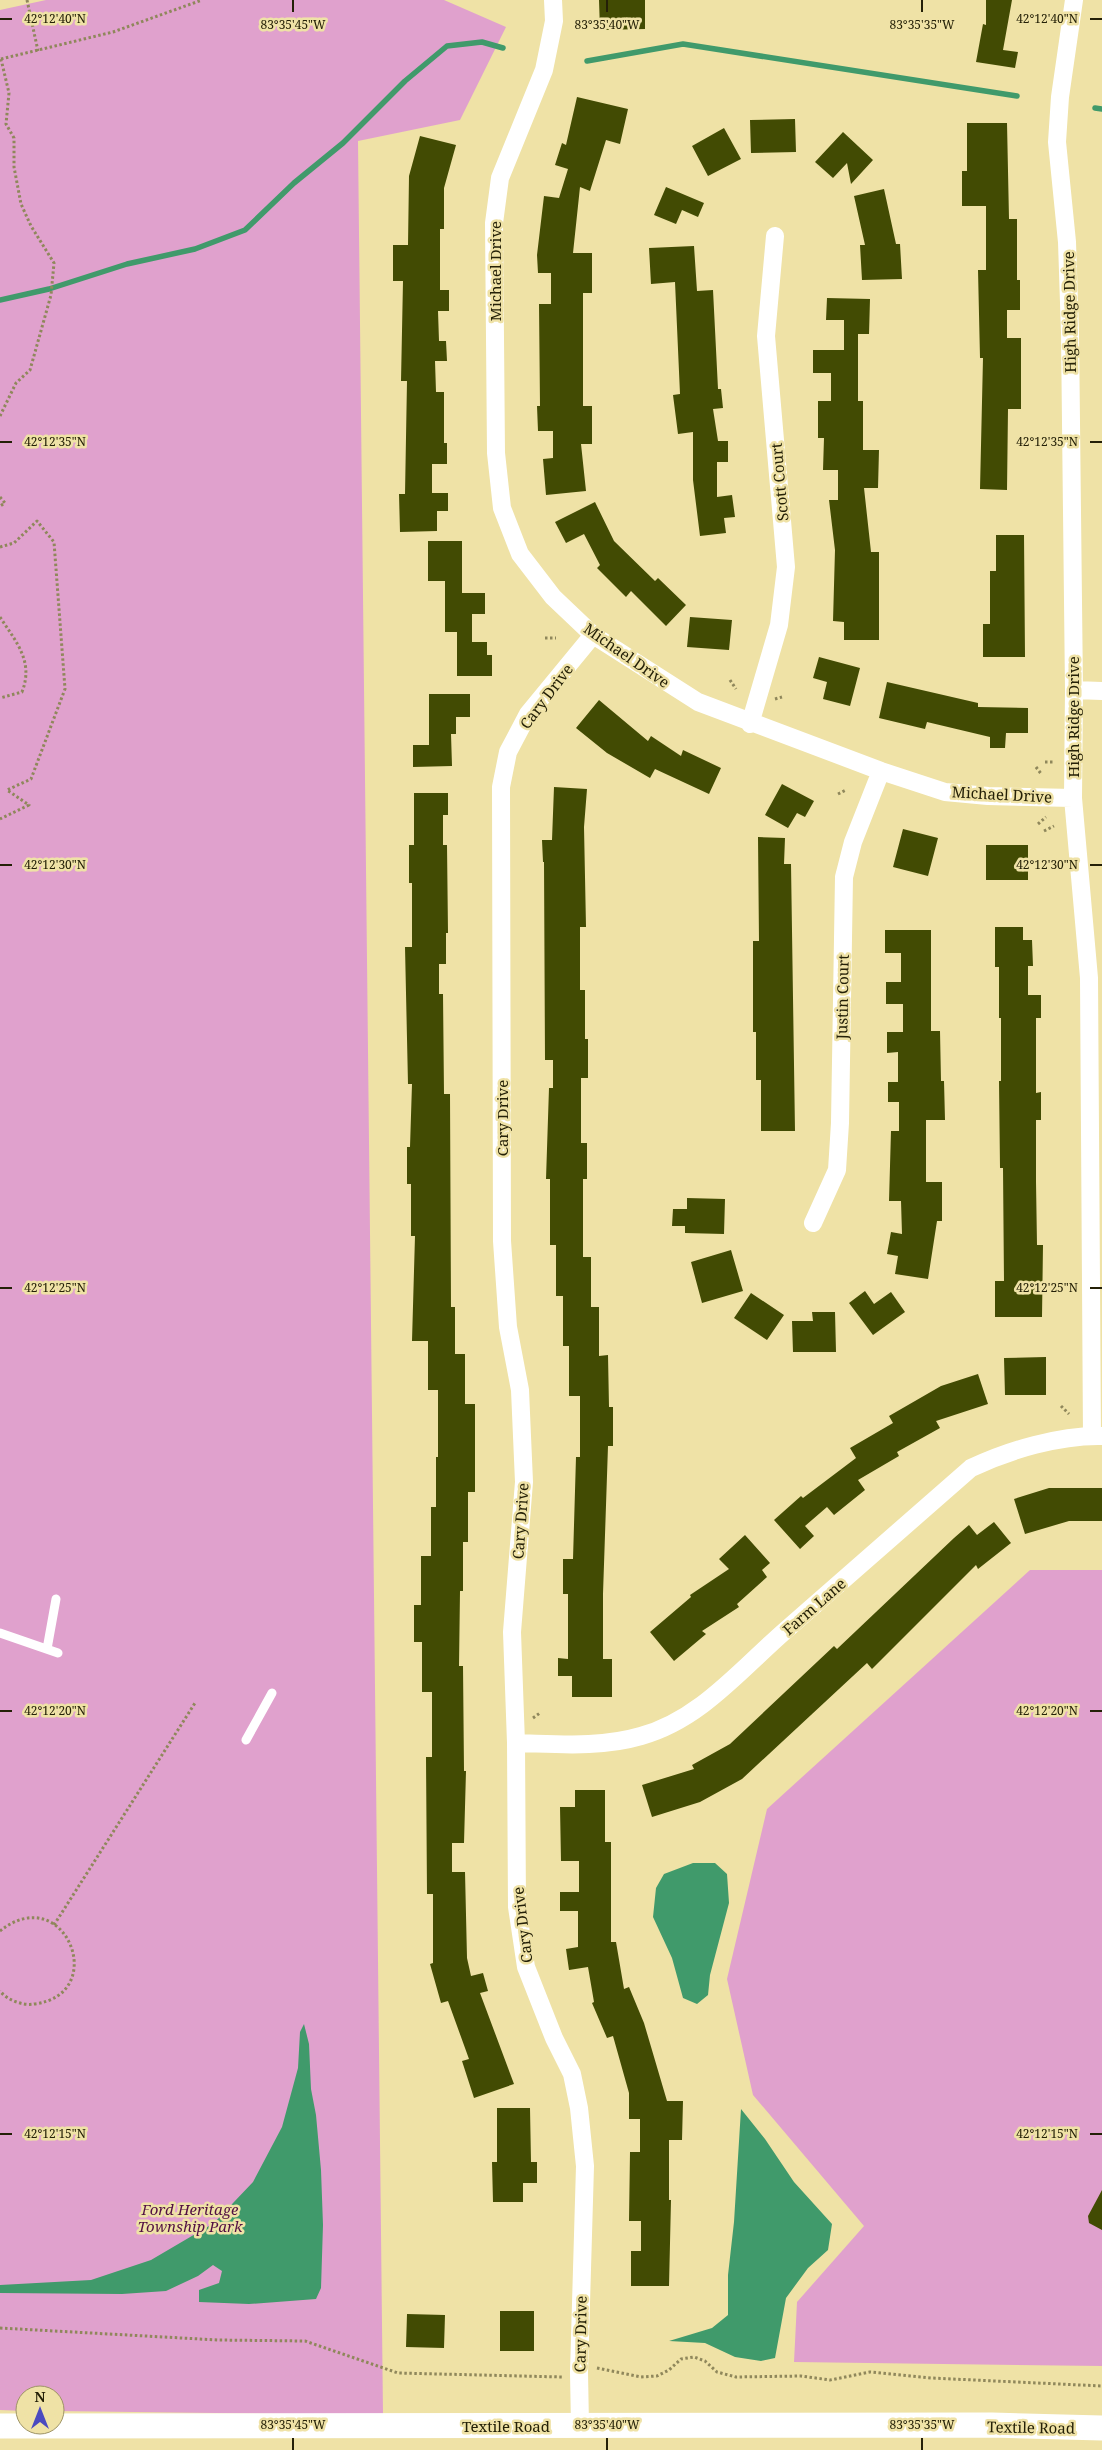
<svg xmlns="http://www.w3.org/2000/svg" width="1102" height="2450" font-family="'Noto Serif',serif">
  <rect width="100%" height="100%" fill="#efe2a6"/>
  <path fill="#e0a1cd" d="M 46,0 L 444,0 L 506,27 L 460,120 L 358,141 L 383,2415 L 55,2411 L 55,2395 L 25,2395 L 25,2411 L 0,2410 L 0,10 Z
    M 1030,1570 L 1102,1570 L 1102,2366 L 794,2362 L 797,2302 L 864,2226 L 753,2095 L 727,1979 L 767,1809 Z"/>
  <path fill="#409a6b" d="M 693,1863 L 715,1863 L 727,1874 L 729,1903 L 710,1975 L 708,1995 L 697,2004 L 683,1998 L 672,1958 L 653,1917 L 656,1888 L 664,1874 Z
    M 304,2024 L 309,2044 L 311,2089 L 316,2115 L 321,2170 L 323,2225 L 321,2288 L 316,2299 L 249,2304 L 199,2302 L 199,2290 L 219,2283 L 222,2271 L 213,2265 L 198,2276 L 166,2291 L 122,2294 L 0,2293 L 0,2285 L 91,2280 L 151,2260 L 214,2223 L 253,2182 L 282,2127 L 298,2068 L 300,2032 Z
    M 741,2109 L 765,2139 L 794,2182 L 832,2224 L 828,2250 L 808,2268 L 786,2298 L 775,2358 L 761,2361 L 735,2357 L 705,2343 L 669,2341 L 712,2328 L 728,2315 L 728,2275 L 734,2222 Z"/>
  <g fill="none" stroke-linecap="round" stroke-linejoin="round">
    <path stroke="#409a6b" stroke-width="5.5" d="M 587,61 L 683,44 L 1017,96
      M 1095,108 L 1102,109
      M 0,300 L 49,289 L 127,264 L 195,249 L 245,230 L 294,183 L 343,143 L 405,81 L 447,46 L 482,42 L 503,48"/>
  </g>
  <path fill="#424b03" d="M 599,0 L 645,0 L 645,29 L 600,30 Z
    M 986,0 L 1012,0 L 1003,50 L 1018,52 L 1015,68 L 976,62 L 983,24 L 986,25 Z
    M 577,97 L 628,109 L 620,144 L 606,140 L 590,191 L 580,187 L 573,253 L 592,253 L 592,293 L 583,293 L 583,406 L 592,406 L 592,444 L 581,444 L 586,491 L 546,495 L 543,459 L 553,458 L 553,431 L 538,431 L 537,406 L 540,406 L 539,304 L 551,304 L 551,273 L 538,273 L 537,255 L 544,196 L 559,198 L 568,169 L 555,165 L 562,143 L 566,145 Z
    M 795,119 L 796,152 L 751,153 L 750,120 Z
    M 967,123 L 1007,123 L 1009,219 L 1017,219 L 1017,280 L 1020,280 L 1020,310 L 1007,310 L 1007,338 L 1021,338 L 1021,409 L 1008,409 L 1007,490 L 980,489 L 983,358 L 980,358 L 978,270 L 986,270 L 986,206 L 962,206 L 962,171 L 967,171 Z
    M 724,128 L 741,159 L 708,176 L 692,146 Z
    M 843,132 L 873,160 L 851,184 L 847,163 L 833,178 L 815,162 Z
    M 420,136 L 456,145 L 444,188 L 444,229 L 440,229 L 440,290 L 449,290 L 449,311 L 438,311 L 439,341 L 446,341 L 447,361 L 435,361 L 436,392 L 444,392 L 444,443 L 447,443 L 447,464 L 432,464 L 432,493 L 448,493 L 448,511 L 437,511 L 437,531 L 400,532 L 399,494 L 405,494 L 407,381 L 401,381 L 403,281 L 393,281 L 393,245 L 408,245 L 409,176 Z
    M 666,187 L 704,203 L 698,217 L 682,210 L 676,224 L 654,215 Z
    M 884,189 L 896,244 L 900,244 L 902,279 L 862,280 L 860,245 L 865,245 L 854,196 Z
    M 694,246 L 697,291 L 713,290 L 718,389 L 721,389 L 723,408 L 713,409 L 718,441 L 728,441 L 728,462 L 717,462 L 717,497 L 732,495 L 735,517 L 724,518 L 726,533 L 700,536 L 693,480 L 693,432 L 678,434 L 673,395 L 680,394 L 675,282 L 651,284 L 649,248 Z
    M 827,298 L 870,299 L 869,334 L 858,334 L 858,401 L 863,401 L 863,450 L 879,450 L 878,488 L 864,488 L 871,552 L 879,552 L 879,640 L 844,640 L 844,622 L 833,621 L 835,550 L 829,500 L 838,500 L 838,470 L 823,470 L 824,438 L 818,438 L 818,401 L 831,401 L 831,373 L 813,373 L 813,350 L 844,350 L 844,320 L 826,320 Z
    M 595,502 L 614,541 L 655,581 L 658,578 L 686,605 L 666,626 L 631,591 L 626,597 L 597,568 L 600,565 L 584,534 L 566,543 L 555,522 Z
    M 996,535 L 1024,535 L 1025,657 L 983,657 L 983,624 L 990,624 L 990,571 L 996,571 Z
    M 428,541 L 462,541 L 462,593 L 485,593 L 485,614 L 472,614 L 472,642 L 487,642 L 487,655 L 492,655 L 492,676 L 457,676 L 457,632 L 445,632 L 445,581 L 428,581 Z
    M 690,617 L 732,620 L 729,650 L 687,647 Z
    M 819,657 L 860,668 L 850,706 L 823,699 L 827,682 L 813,678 Z
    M 887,682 L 978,703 L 978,707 L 1028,708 L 1028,733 L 1006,733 L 1005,748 L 990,748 L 990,737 L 927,722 L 925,729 L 879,718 Z
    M 429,694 L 470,694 L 470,717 L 456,717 L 456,734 L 451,734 L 452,766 L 413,767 L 413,745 L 429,745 Z
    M 599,700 L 648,741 L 651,736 L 681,756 L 683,750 L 721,768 L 709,794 L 655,769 L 650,778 L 607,753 L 576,728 Z
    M 782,784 L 814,801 L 805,817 L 797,813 L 788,828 L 765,815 Z
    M 554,787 L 587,789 L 584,827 L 586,927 L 580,927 L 580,990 L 585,990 L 585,1039 L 588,1039 L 588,1078 L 581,1078 L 581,1143 L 587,1143 L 587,1179 L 583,1179 L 583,1257 L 591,1257 L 591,1307 L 599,1307 L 599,1356 L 608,1355 L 609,1407 L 613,1407 L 613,1446 L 608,1446 L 603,1594 L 603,1659 L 612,1659 L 612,1697 L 572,1697 L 572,1676 L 558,1676 L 558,1658 L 568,1659 L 568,1594 L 563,1594 L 563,1559 L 573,1559 L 576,1457 L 580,1457 L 580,1396 L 569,1396 L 569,1346 L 563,1346 L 563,1296 L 556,1296 L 556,1245 L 550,1245 L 550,1179 L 546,1179 L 549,1088 L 553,1088 L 553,1060 L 545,1060 L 544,862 L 543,862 L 542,840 L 552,840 Z
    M 414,793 L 448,793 L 448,815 L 443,815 L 443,845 L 447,845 L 448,933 L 446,933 L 446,964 L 439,964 L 439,994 L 443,994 L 444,1094 L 450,1094 L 451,1307 L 455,1307 L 455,1354 L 465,1354 L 465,1404 L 475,1404 L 475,1492 L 468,1492 L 468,1542 L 463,1542 L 463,1591 L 460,1591 L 459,1666 L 463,1666 L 464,1771 L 466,1771 L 464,1843 L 452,1843 L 452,1872 L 465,1872 L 467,1958 L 471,1976 L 483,1973 L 488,1991 L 480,1993 L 514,2084 L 474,2098 L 462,2061 L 469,2059 L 448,2001 L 441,2003 L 430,1964 L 433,1963 L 433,1894 L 427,1894 L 426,1757 L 432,1757 L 432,1692 L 422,1692 L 422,1642 L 414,1642 L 414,1605 L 421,1605 L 421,1556 L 431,1556 L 431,1507 L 436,1507 L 436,1457 L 438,1457 L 438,1390 L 428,1390 L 428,1341 L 412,1341 L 415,1236 L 411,1236 L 411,1184 L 407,1184 L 407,1147 L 410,1147 L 412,1084 L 408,1084 L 405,947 L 412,947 L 412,883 L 409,883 L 409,845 L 414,845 Z
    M 903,829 L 938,838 L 928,876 L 893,867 Z
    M 758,837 L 785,838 L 784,864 L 791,864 L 795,1131 L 761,1131 L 761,1080 L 756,1080 L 756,1032 L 753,1032 L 753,941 L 759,941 Z
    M 986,845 L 1028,845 L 1028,880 L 986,880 Z
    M 995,927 L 1023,927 L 1023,940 L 1032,940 L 1033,966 L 1028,966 L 1028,995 L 1041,995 L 1041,1018 L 1036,1018 L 1036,1093 L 1041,1092 L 1041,1120 L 1036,1120 L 1036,1182 L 1037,1245 L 1043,1245 L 1042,1317 L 995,1317 L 995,1281 L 1004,1281 L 1003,1168 L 1000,1168 L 999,1081 L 1001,1081 L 1001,1018 L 999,1018 L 999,967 L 995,967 Z
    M 885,930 L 931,930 L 931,1031 L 940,1031 L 941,1081 L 944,1081 L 945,1120 L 926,1120 L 926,1182 L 942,1182 L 942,1221 L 937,1221 L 928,1279 L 895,1274 L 898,1256 L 887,1254 L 891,1232 L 902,1234 L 901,1201 L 889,1201 L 891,1131 L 899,1131 L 899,1102 L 888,1102 L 888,1082 L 898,1082 L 898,1052 L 887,1053 L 887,1032 L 903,1032 L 903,1004 L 886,1004 L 886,982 L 901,982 L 901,953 L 885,953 Z
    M 687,1198 L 725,1199 L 724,1234 L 685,1233 L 685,1226 L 672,1226 L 673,1209 L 687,1209 Z
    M 731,1250 L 743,1291 L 702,1303 L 691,1262 Z
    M 865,1291 L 874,1304 L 891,1292 L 905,1312 L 873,1335 L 849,1303 Z
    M 751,1293 L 784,1315 L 767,1340 L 734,1318 Z
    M 812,1312 L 835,1312 L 836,1352 L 793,1352 L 792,1321 L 813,1321 Z
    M 1046,1357 L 1046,1395 L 1005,1395 L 1004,1358 Z
    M 978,1374 L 988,1404 L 936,1421 L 940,1428 L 897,1452 L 899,1456 L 858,1480 L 865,1490 L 834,1515 L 827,1507 L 805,1526 L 814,1536 L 800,1549 L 774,1520 L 801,1496 L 803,1498 L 856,1458 L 850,1448 L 893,1423 L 889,1416 L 941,1386 Z
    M 1049,1488 L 1102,1488 L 1102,1521 L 1069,1521 L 1025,1534 L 1014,1499 Z
    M 994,1522 L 1011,1543 L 978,1569 L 976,1565 L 872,1669 L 867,1663 L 742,1779 L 700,1802 L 652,1817 L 642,1785 L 694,1769 L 692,1765 L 730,1744 L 834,1646 L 837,1649 L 954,1538 L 969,1525 L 977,1535 Z
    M 745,1535 L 770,1563 L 762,1570 L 767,1577 L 737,1604 L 739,1607 L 702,1631 L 706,1634 L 674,1661 L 650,1632 L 691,1597 L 690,1595 L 729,1569 L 719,1559 Z
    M 575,1790 L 605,1790 L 605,1842 L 611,1842 L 611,1942 L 616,1942 L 624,1989 L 629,1987 L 644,2023 L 667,2101 L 683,2101 L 682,2140 L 669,2140 L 669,2200 L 671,2200 L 669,2286 L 631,2286 L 631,2251 L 641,2251 L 641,2221 L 629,2221 L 630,2152 L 640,2152 L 640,2119 L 629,2119 L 629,2093 L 613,2036 L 607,2038 L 592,2003 L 594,2002 L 588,1967 L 569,1970 L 566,1949 L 578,1947 L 578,1911 L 560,1911 L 560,1892 L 579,1892 L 579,1861 L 561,1861 L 560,1807 L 575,1807 Z
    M 497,2108 L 530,2108 L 531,2162 L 537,2162 L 537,2183 L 523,2183 L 523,2202 L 493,2202 L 492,2162 L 497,2162 Z
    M 1102,2190 L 1102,2230 L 1089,2223 L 1088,2216 Z
    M 500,2311 L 534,2311 L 534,2351 L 500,2351 Z
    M 407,2314 L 445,2315 L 444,2348 L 406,2347 Z"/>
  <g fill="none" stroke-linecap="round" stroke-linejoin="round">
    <path stroke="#8f875b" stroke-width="3" stroke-dasharray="2.5 2.5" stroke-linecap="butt" d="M 27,0 L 38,51
      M 1,59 L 113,32 L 202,0
      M 0,416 L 16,383 L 30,370 L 51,295 L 54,263 L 31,226 L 21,204 L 14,167 L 14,138 L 6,124 L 9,93 L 1,59
      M 0,497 L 5,503 L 0,506
      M 0,547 L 14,543 L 37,521 L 54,542 L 65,689 L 31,779 L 7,790 L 29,805 L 0,819
      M 0,617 C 16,642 34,661 22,692 L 0,698
      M 545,638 L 556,638
      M 730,680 L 736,689
      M 775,699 L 782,697
      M 1045,762 L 1053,762
      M 1036,767 L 1042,775
      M 838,794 L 846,790
      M 1038,824 L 1046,817
      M 1044,831 L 1054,826
      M 1061,1406 L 1069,1414
      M 533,1718 L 540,1713
      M 54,1925 L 195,1703
      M 0,1931 C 65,1879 111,1995 34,2004 C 23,2006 7,2000 0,1991
      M 0,2328 L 218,2340 L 305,2341 L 398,2373 L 562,2377
      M 597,2368 L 641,2377 L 657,2376 L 669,2370 L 681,2359 L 694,2357 L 705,2361 L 717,2372 L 736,2377 L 801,2376 L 830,2380 L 870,2372 L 931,2378 L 1102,2386"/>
    <path stroke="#fff" stroke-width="9" d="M 0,1633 L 58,1653
      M 47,1649 L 56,1599
      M 246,1740 L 272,1693"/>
    <path stroke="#fff" stroke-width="18" d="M 553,0 L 554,21 L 544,70 L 500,178 L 494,223 L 496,453 L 502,508 L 520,554 L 553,597 L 593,635 L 698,702 L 881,771 L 945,792 L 988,796 L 1073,798
      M 1074,0 L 1060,97 L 1057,142 L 1067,242 L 1070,333 L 1074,690 L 1073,798 L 1089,978 L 1092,1436
      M 1074,690 L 1102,691
      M 750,724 L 779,625 L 786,567 L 766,336 L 775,236
      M 813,1223 L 837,1170 L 840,1123 L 844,877 L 853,842 L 881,771
      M 516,1743 C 558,1744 600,1748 641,1736 C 700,1720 741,1669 786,1630 C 848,1576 910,1522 971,1468 C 1009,1450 1060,1435 1102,1436
      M 580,2426 L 579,2372 L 585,2166 L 579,2108 L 572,2074 L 554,2038 L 526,1967 L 517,1907 L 516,1743 L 512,1632 L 524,1482 L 520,1390 L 508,1327 L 502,1241 L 501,787 L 508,752 L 528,714 L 593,635"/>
    <path stroke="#fff" stroke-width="25" d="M 0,2426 L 992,2425 L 1102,2428"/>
  </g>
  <path fill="none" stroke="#242007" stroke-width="2" d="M 293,0 L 293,12M 607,0 L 607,12M 922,0 L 922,12M 0,19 L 12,19M 1090,19 L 1102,19M 0,442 L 12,442M 1090,442 L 1102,442M 0,865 L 12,865M 1090,865 L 1102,865M 0,1288 L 12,1288M 1090,1288 L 1102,1288M 0,1711 L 12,1711M 1090,1711 L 1102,1711M 0,2134 L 12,2134M 1090,2134 L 1102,2134M 293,2438 L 293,2450M 607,2438 L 607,2450M 922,2438 L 922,2450"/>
  <g text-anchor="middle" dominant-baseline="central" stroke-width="5" stroke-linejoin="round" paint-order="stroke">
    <g font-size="15" fill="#242007" stroke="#efe2a6">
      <text transform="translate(495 271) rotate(-90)">Michael Drive</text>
      <text transform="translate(1069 312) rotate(-91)">High Ridge Drive</text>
      <text transform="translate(779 482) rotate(-95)">Scott Court</text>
      <text transform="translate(627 655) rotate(35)">Michael Drive</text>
      <text transform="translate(546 696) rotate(-53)">Cary Drive</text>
      <text transform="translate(1073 717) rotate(-90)">High Ridge Drive</text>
      <text transform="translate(1002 794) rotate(3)">Michael Drive</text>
      <text transform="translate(842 997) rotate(-89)">Justin Court</text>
      <text transform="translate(502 1118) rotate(-90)">Cary Drive</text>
      <text transform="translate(520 1521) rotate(-86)">Cary Drive</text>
      <text transform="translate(814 1606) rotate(-41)">Farm Lane</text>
      <text transform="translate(522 1925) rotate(-97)">Cary Drive</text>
      <text transform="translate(580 2334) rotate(-89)">Cary Drive</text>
      <text x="506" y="2426">Textile Road</text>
      <text transform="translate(1031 2427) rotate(1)">Textile Road</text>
    </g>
    <g font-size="15" font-style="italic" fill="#510f43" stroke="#efe2a6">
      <text x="190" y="2209">Ford Heritage<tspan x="190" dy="17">Township Park</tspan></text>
    </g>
  </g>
  <g font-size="12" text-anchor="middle" fill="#242007" stroke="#efe2a6" stroke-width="5" stroke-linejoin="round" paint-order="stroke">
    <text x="55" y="23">42°12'40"N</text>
    <text x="1047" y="23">42°12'40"N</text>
    <text x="293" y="29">83°35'45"W</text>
    <text x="607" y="29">83°35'40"W</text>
    <text x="922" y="29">83°35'35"W</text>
    <text x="55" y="446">42°12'35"N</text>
    <text x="1047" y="446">42°12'35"N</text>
    <text x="55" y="869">42°12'30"N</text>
    <text x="1047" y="869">42°12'30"N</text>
    <text x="55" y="1292">42°12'25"N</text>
    <text x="1047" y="1292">42°12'25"N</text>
    <text x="55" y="1715">42°12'20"N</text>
    <text x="1047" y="1715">42°12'20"N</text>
    <text x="55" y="2138">42°12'15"N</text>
    <text x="1047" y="2138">42°12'15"N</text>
    <text x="293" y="2429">83°35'45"W</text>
    <text x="607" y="2429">83°35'40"W</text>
    <text x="922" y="2429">83°35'35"W</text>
  </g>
  <g transform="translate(40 2410)"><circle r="24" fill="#efe2a6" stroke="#9e9466"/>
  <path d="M0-4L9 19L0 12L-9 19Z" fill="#4b4ac0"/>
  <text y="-8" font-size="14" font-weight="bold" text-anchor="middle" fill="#242007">N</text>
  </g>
</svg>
